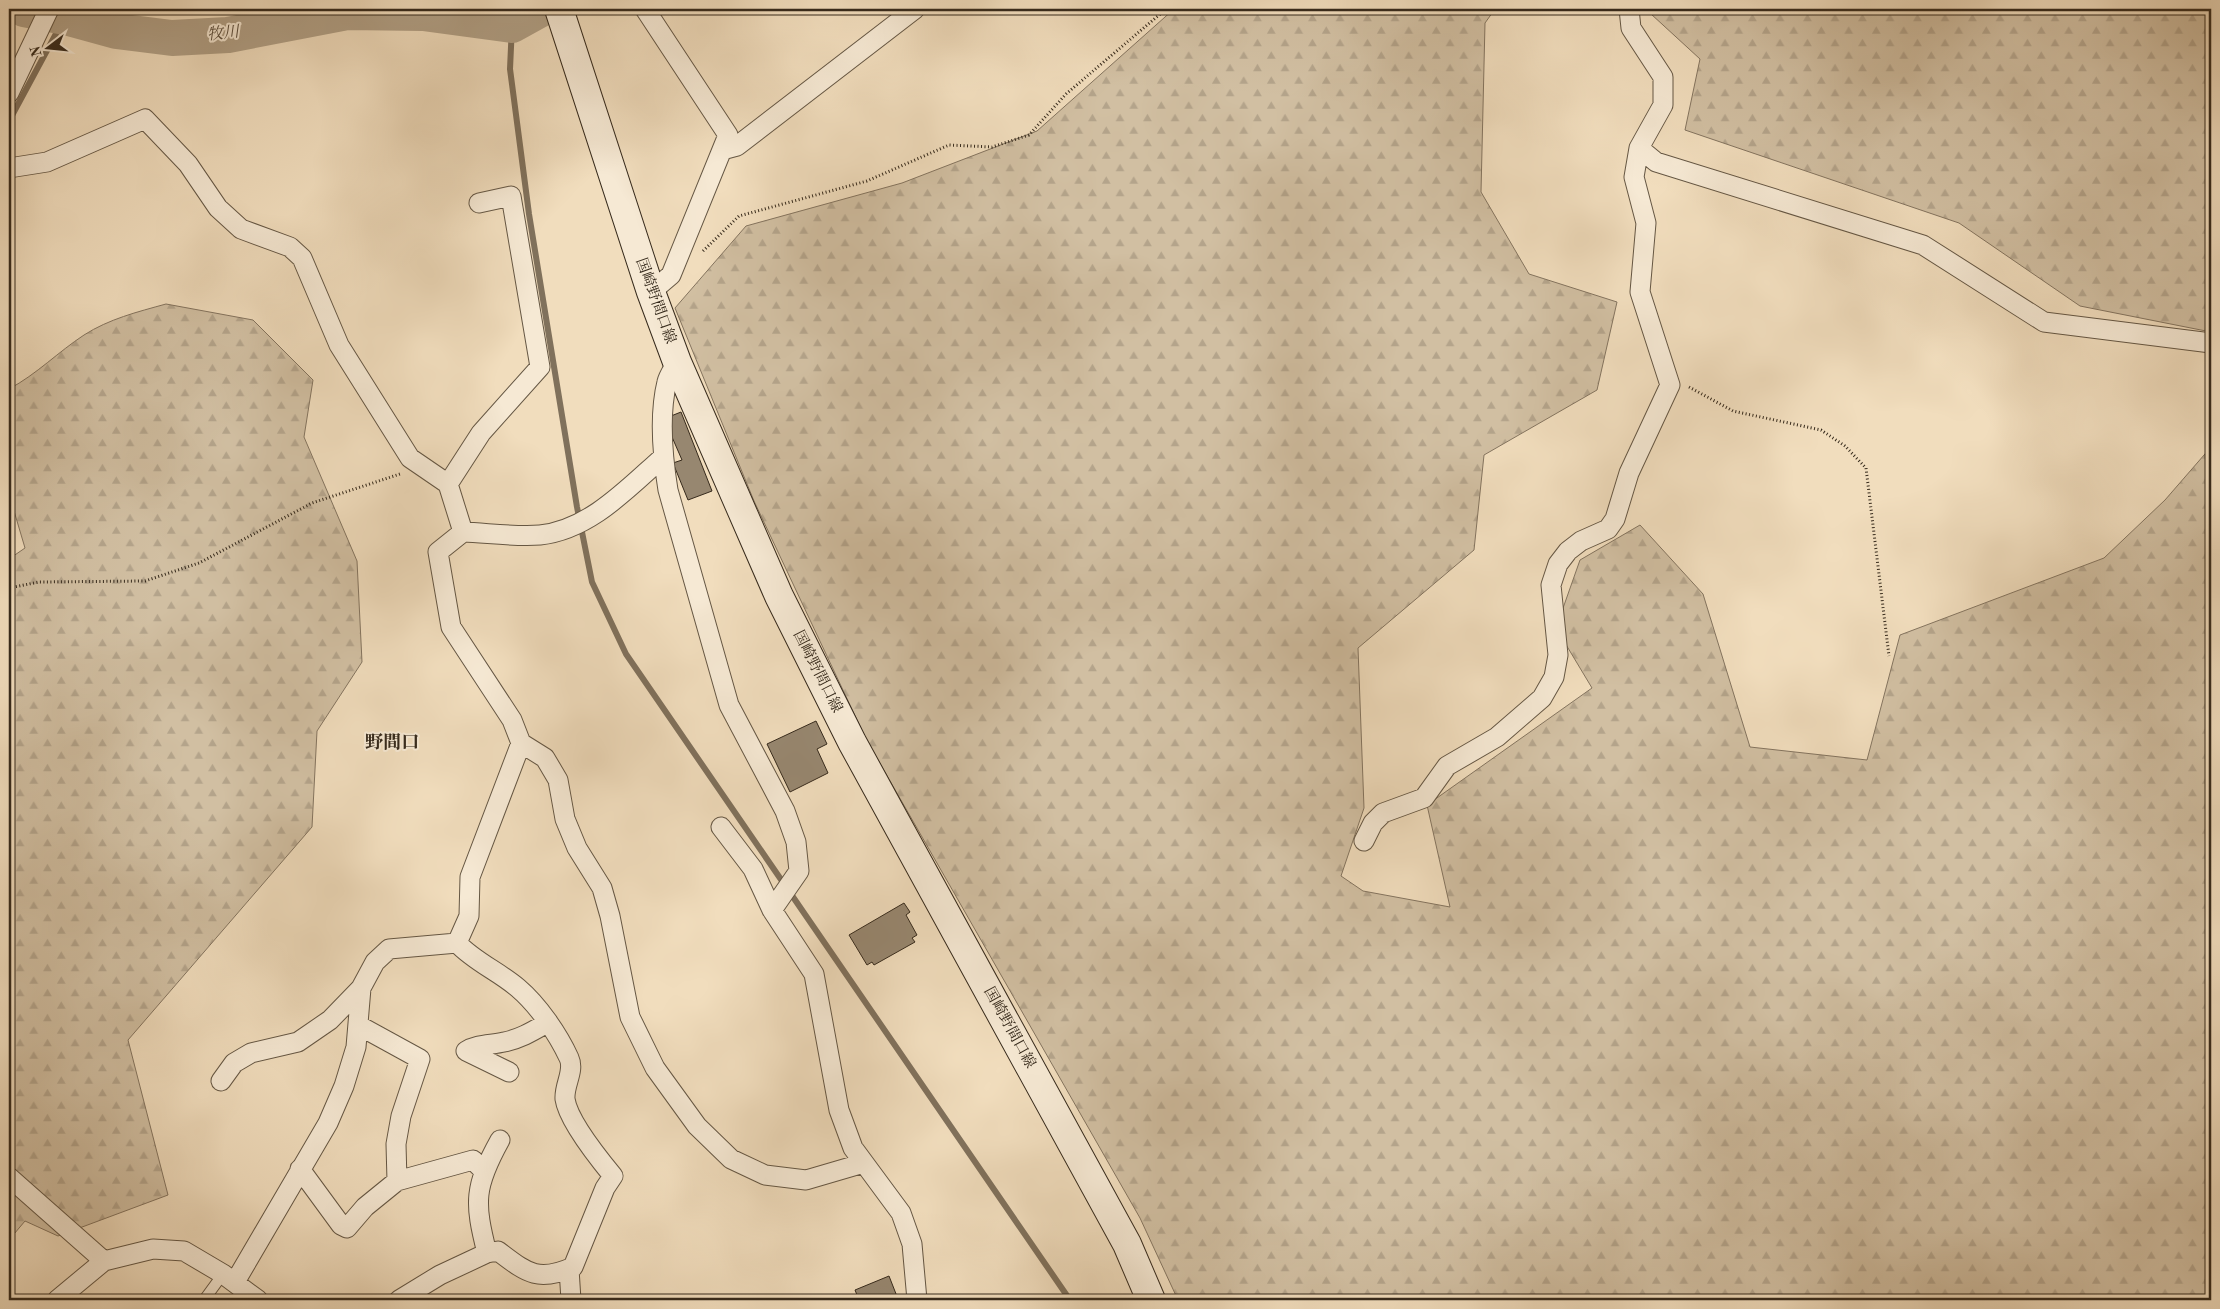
<svg xmlns="http://www.w3.org/2000/svg" width="2220" height="1309" font-family="'Old Standard TT','Noto Serif JP',serif">
  <defs>
    <pattern id="forest-firs" width="22" height="20" patternUnits="userSpaceOnUse" patternTransform="scale(1.25)"><rect width="22" height="20" fill="#d1bfa2"/><path d="M5 1l3.5 6h-7zM16 11l3.5 6h-7z" fill="#b4a48b"/></pattern>
  </defs>
  <rect width="100%" height="100%" fill="#f1ddbd"/>
  <filter id="stains"><feTurbulence type="fractalNoise" baseFrequency=".004" numOctaves="4"/><feColorMatrix values="0 0 0 0 .2 0 0 0 0 .09 0 0 0 0 .02 0 0 0 .5 -.17"/></filter>
  <radialGradient id="worn" r=".72"><stop offset=".6" stop-color="#630" stop-opacity="0"/><stop offset="1" stop-color="#630" stop-opacity=".3"/></radialGradient>
  <path fill="url(#forest-firs)" stroke="#84745f" d="M 1174,9 L 1495,9 L 1485,23 L 1481,192 L 1529,274 L 1617,302 L 1597,390 L 1484,455 L 1474,550 L 1358,648 L 1364,808 L 1341,876 L 1363,891 L 1450,907 L 1427,805 L 1592,688 L 1556,628 L 1580,560 L 1640,525 L 1703,594 L 1750,747 L 1867,760 L 1900,635 L 2104,558 L 2165,500 L 2211,447 L 2211,1300 L 1178,1300 L 1140,1218 L 866,739 L 754,501 L 675,308 L 746,226 L 902,183 L 1037,131 Z
    M 1653,9 L 2211,9 L 2211,332 L 2080,306 L 1959,223 L 1685,130 L 1700,59 L 1651,14 Z
    M 166,304 L 253,320 L 313,380 L 304,437 L 357,561 L 362,662 L 317,731 L 312,827 L 128,1040 L 168,1195 L 58,1236 L 25,1221 L 9,1240 L 9,559 L 25,548 L 9,494 L 9,389 C 37,374 58,352 84,335 C 109,319 137,312 166,304 Z"/>
  <g fill="none" stroke-linecap="round" stroke-linejoin="round">
    <path stroke="#80715c" stroke-width="6" d="M 512,25 L 510,69 L 529,214 L 577,507 L 592,582 L 626,654 L 1070,1300
      M 9,121 L 65,17"/>
    <path stroke="#b1a086" stroke-width="36" d="M 24,9 L 65,17 L 116,31 L 172,38 L 228,35 L 347,12 L 423,13 L 512,25 L 541,9"/>
  </g>
  <path fill="#978770" stroke="#362a1c" d="M 681,412 L 712,491 L 688,500 L 673,463 L 682,460 L 672,437 L 671,416 Z
    M 9,516 L 14,531 L 9,533 Z
    M 816,721 L 827,744 L 817,749 L 828,773 L 790,792 L 767,744 Z
    M 904,903 L 910,912 L 906,915 L 917,935 L 912,938 L 915,942 L 874,965 L 872,962 L 867,965 L 849,935 Z
    M 889,1276 L 898,1299 L 851,1300 L 850,1298 L 857,1295 L 855,1290 Z"/>
  <g fill="none" stroke-linecap="round" stroke-linejoin="round">
    <g stroke="#655744" stroke-width="12">
      <path id="lane" d="M 204,1300 L 223,1274"/>
    </g>
    <g stroke="#655744" stroke-width="21">
      <path id="street" d="M 645,9 L 728,135 L 671,275 L 651,292
        M 9,93 L 49,9
        M 1639,148 L 1656,162 L 1923,245 L 2044,322 L 2211,343
        M 722,150 L 737,146 L 915,9
        M 9,168 L 47,162 L 145,119 L 188,164 L 218,208 L 241,229 L 290,247 L 302,258 L 339,345 L 410,458 L 448,484 L 463,532
        M 677,362 C 674,368 668,376 667,382 C 659,414 663,459 668,490 L 729,705 L 785,811 L 796,842 L 799,871 L 772,910
        M 662,458 C 627,489 589,530 540,535 C 515,537 488,533 463,532 L 438,552 L 451,627 L 512,720 L 521,743 L 545,758 L 558,780 L 565,819 L 577,848 L 602,888 L 610,916 L 630,1017 L 655,1068 L 697,1126 L 731,1159 L 765,1175 L 806,1180 L 864,1163
        M 448,484 L 481,433 L 540,367 L 511,196 L 479,203
        M 721,827 L 753,869 L 772,910 L 814,974 L 839,1110 L 853,1148 L 901,1213 L 912,1244 L 917,1300
        M 1364,841 L 1373,823 L 1383,813 L 1424,798 L 1447,766 L 1497,737 L 1542,698 L 1554,677 L 1558,655 L 1551,585 L 1558,564 L 1568,551 L 1581,541 L 1608,529 L 1615,519 L 1629,473 L 1670,385 L 1640,292 L 1646,223 L 1634,177 L 1639,148 L 1663,105 L 1663,77 L 1631,28 L 1629,9
        M 457,943 C 475,962 498,971 518,988 C 538,1005 558,1034 569,1058 C 575,1071 564,1084 565,1099 C 568,1120 599,1159 613,1176 L 605,1188 L 573,1267 C 537,1283 526,1272 498,1251 L 487,1253
        M 358,1025 L 420,1059 L 401,1116 L 396,1144 L 397,1181
        M 509,1072 L 466,1051 C 477,1044 491,1045 504,1042 C 520,1039 533,1031 547,1023
        M 221,1081 L 234,1063 L 251,1053 L 298,1042 L 330,1020 L 361,988 L 375,962 L 389,949 L 457,943 L 469,916 L 470,877 L 521,743
        M 300,1169 L 341,1225 L 347,1228 L 365,1207 L 397,1181 L 473,1160 L 484,1171
        M 9,1177 L 104,1261
        M 569,1269 L 571,1300
        M 235,1282 L 328,1123 L 344,1086 L 356,1047 L 361,988
        M 57,1300 L 104,1261 L 153,1249 L 184,1251 L 223,1274 L 258,1300
        M 399,1300 L 440,1275 L 487,1253 C 474,1202 474,1187 500,1140"/>
    </g>
    <g stroke="#362a1c" stroke-width="30">
      <path id="secondary" d="M 559,9 L 651,292 L 677,362 L 779,596 L 852,742 L 1127,1244 L 1151,1300"/>
    </g>
    <path stroke="#362a1c" stroke-width="3" stroke-dasharray="1 2.5" stroke-linecap="butt" d="M 703,251 L 739,216 L 867,181 L 949,145 L 992,147 L 1029,135 L 1066,94 L 1166,9
      M 1689,387 L 1733,411 L 1821,430 L 1845,446 L 1866,468 L 1889,656
      M 9,588 L 39,582 L 145,581 L 199,563 L 312,503 L 400,474"/>
    <use href="#lane" stroke="#f6e9d4" stroke-width="10"/>
    <use href="#street" stroke="#f6e9d4" stroke-width="19"/>
    <use href="#secondary" stroke="#f6e9d4" stroke-width="28"/>
  </g>
  <g text-anchor="middle" dominant-baseline="central" stroke-width="4" stroke-linejoin="round" paint-order="stroke">
    <g font-size="15" fill="#362a1c" stroke="#f6e9d4">
      <text transform="translate(655 301) rotate(70)">国崎野間口線</text>
      <text transform="translate(817 672) rotate(63)">国崎野間口線</text>
      <text transform="translate(1009 1028) rotate(61)">国崎野間口線</text>
    </g>
    <g font-size="16" font-style="italic" fill="#5b4d3c" stroke="#f6e9d4">
      <text transform="translate(223 34) rotate(-6)">牧川</text>
    </g>
    <g font-size="18" font-weight="bold" fill="#362a1c" stroke="#f6e9d4">
      <text x="392" y="743">野間口</text>
    </g>
  </g>
  <rect width="2220" height="1309" fill="none" stroke="#f1ddbd" stroke-width="30"/>
  <rect x="10" y="10" width="2200" height="1289" fill="none" stroke="#362a1c" stroke-width="2.5"/>
  <rect x="15" y="15" width="2190" height="1279" fill="none" stroke="#362a1c"/>
  <g transform="translate(48 48) rotate(254)" stroke="#f6e9d4" stroke-width="4" paint-order="stroke">
  <path d="M0-4L9 19L0 12L-9 19Z" fill="#362a1c"/>
  <text y="-8" font-size="14" font-weight="bold" text-anchor="middle" fill="#362a1c">N</text>
  </g>
  <rect width="100%" height="100%" filter="url(#stains)"/>
  <rect width="100%" height="100%" fill="url(#worn)"/>
</svg>
